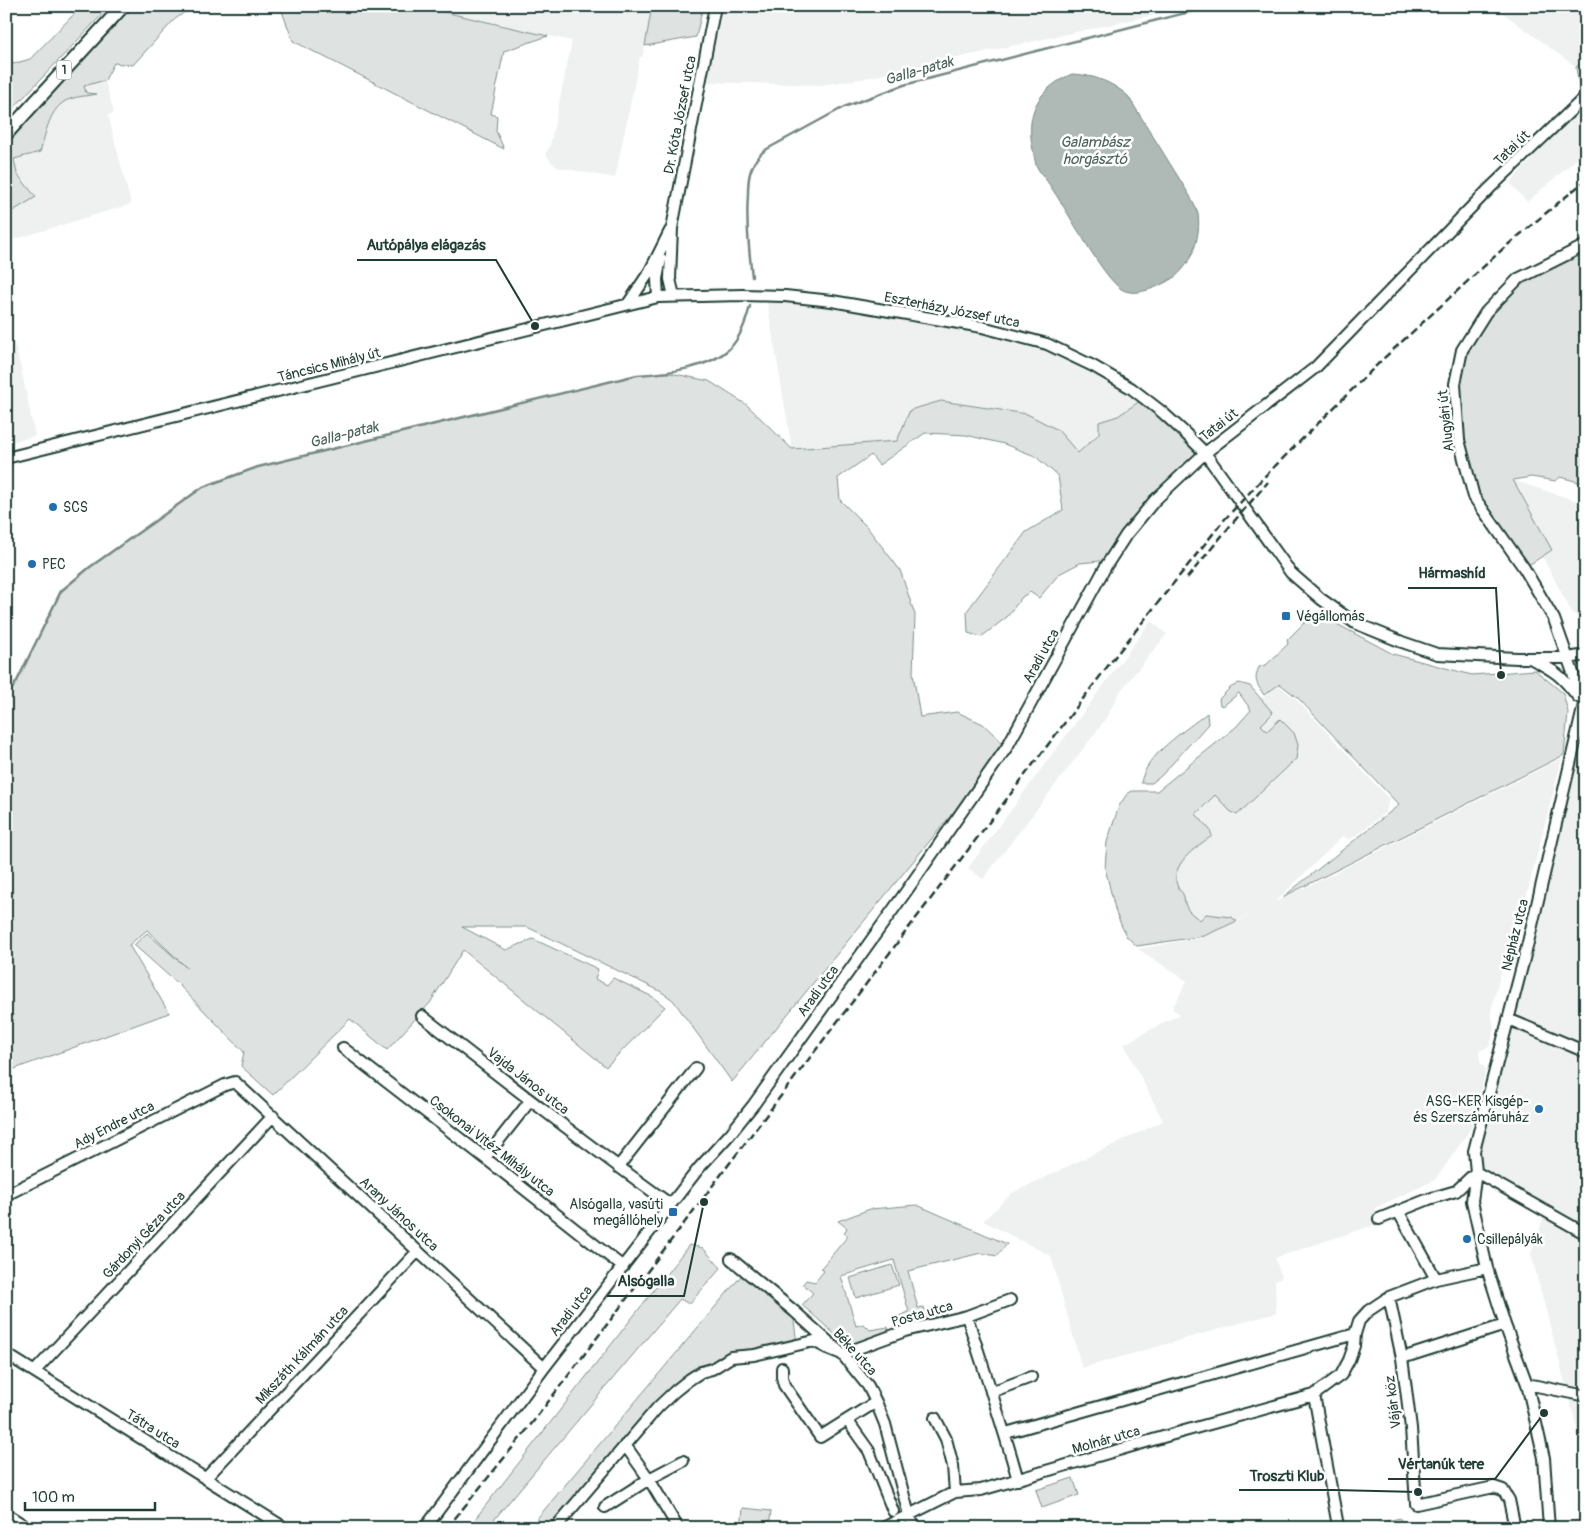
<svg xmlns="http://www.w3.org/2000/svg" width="1592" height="1534" font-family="Pangolin,sans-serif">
  <rect width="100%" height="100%" fill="#fff"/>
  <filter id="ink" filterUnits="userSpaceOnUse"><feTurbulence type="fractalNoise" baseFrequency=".02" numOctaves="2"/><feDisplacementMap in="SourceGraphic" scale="10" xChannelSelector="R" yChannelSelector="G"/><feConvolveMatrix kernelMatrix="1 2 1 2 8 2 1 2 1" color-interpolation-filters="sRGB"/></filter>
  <g filter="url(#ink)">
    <path fill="#eef1f0" d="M 418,6 L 652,6 L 645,46 L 642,57 L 640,57 L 615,178 L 556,167 L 545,154 L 550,146 L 572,41 Z
      M 723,6 L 1195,6 L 861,79 L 821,85 L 708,82 L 712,57 Z
      M 1501,6 L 1586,6 L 1586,58 L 1576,67 L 1499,10 Z
      M 87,74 L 105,80 L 114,113 L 108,115 L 131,204 L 6,242 L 6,148 Z
      M 1586,97 L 1586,151 L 1527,202 L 1510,183 L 1556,132 Z
      M 767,302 L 801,303 L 887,315 L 985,333 L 1049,349 L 1073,360 L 1123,388 L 1140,401 L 1118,416 L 1099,422 L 1099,434 L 1078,453 L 1058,430 L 1027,414 L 941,401 L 910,410 L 898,441 L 792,449 Z
      M 10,338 L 14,343 L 21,368 L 35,436 L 6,443 L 6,339 Z
      M 1513,480 L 1586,504 L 1586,622 L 1572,613 L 1542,556 L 1552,551 Z
      M 1151,621 L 1167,634 L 1121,690 L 1103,723 L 983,879 L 968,868 Z
      M 1279,686 L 1296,699 L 1389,799 L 1386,812 L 1350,840 L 1343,836 L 1274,903 L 1204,936 L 1136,947 L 1126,936 L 1116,913 L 1105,868 L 1107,842 L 1119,806 L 1127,794 L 1132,791 L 1157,791 L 1236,727 L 1261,699 Z
      M 1586,699 L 1586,1462 L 1531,1254 L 1546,1210 L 1476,1172 L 1508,1019 Z
      M 1562,758 L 1517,933 L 1509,942 L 1491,1010 L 1494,1029 L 1490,1046 L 1479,1051 L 1480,1062 L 1486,1069 L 1470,1130 L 1435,1180 L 1375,1208 L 1380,1223 L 1275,1258 L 1282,1278 L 1275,1281 L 1276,1313 L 1082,1368 L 1051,1256 L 983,1221 L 1012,1193 L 1163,1121 L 1124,1044 L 1180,1014 L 1172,1009 L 1187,981 L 1138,949 L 1204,937 L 1321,880 Z
      M 1586,1514 L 1586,1528 L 1557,1528 Z"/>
    <path fill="#dee3e2" stroke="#7e908b" d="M 82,6 L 110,6 L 6,116 L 6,66 L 30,59 Z
      M 125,6 L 193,6 L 174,20 L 133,65 L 114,63 L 105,80 L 84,86 L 86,93 L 97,94 C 88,96 78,96 70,99 C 49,106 46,134 40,152 L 14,159 L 17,174 L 36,197 L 6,215 L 6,137 Z
      M 280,6 L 418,6 L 548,36 L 504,51 L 491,114 L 497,116 L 496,131 L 504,149 L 293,41 Z
      M 652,6 L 703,6 L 696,37 L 645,46 Z
      M 1586,58 L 1586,97 L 1581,101 L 1576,67 Z
      M 1586,245 L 1586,484 L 1560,477 L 1556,481 L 1531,477 L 1513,480 L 1552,550 L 1524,568 L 1474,497 L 1459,440 L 1455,384 L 1462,350 L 1518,279 Z
      M 670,373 L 709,381 L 747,405 L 792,449 L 897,441 L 910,410 L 941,401 L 1027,414 L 1058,430 L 1078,453 L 1099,434 L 1099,422 L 1118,416 L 1140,401 L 1185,433 L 1205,453 L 1155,500 L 1110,560 L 1080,563 L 1059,574 L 1039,598 L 1030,592 L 1022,597 L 1007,617 L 981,637 L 968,633 L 967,611 L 1026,532 L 1063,510 L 1058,476 L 1035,456 L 1004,444 L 966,435 L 925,433 L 879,465 L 871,455 L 838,478 L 840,500 L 867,527 L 900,570 L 915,615 L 913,673 L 920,717 L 957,712 L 983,724 L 1007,747 L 732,1082 L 673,1000 L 660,991 L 527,927 L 462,927 L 506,950 L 533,939 L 598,969 L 595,979 L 607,985 L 613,978 L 653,997 L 665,1007 L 606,1067 L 463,950 L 430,1003 L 387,1050 L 350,1019 L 273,1095 L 241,1066 L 244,1052 L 178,984 L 134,945 L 147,933 L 187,968 L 147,930 L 129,945 L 169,1013 L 6,1072 L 6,697 L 17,681 L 61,591 L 90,567 L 203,487 L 258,467 L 637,375 Z
      M 1318,614 L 1393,654 L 1472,675 L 1535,670 L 1563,693 L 1568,712 L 1564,755 L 1283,897 L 1399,805 L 1298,698 L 1280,684 L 1264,695 C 1257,684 1253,680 1259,667 L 1266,665 L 1288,644 L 1287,640 L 1305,622 Z
      M 1239,683 L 1250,686 L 1273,713 L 1261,725 L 1267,731 L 1280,719 L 1294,733 L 1298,745 L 1296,759 L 1237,815 L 1230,811 L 1215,795 L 1196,814 L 1210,830 L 1212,836 C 1196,847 1168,865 1178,888 C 1179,890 1182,892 1183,894 C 1185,898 1184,902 1186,906 C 1188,912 1195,916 1200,920 L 1206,914 L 1231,917 L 1237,921 L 1204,936 L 1137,946 L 1126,936 L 1116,913 L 1105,868 L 1107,842 L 1119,806 L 1127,794 L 1132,791 L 1157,791 L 1236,727 L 1251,710 L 1239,693 L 1223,706 L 1220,705 L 1219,699 L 1230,688 Z
      M 1207,713 L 1208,724 L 1162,775 L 1152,783 L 1141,783 C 1145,755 1186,730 1207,713 Z
      M 917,1205 L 1007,1244 L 997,1256 L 981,1253 L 908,1271 L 918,1308 L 924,1307 L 929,1325 L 903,1331 L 899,1316 L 909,1312 L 894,1260 L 841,1276 L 856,1326 L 864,1324 L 870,1330 L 888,1327 L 890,1337 L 847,1345 L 802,1305 L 813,1293 L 803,1284 L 806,1280 L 815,1282 L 824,1271 L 821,1268 L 848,1236 L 844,1233 L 847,1228 L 838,1221 L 870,1209 Z
      M 689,1245 L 703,1248 L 721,1268 L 689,1304 L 680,1299 L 487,1528 L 468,1528 Z
      M 892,1265 L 899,1285 L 856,1298 L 850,1278 Z
      M 755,1270 L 795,1306 L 796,1314 L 794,1321 L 797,1344 L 754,1355 L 712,1369 L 658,1407 L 558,1528 L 529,1528 L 742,1275 Z
      M 1073,1478 L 1079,1495 L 1042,1508 L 1036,1490 Z
      M 743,1508 L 771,1511 L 769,1528 L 741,1528 Z
      M 1400,1518 L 1402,1528 L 1357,1528 Z"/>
    <path fill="#afbab7" stroke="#758883" d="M 1072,74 C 1094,75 1112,82 1128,96 L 1190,196 C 1192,202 1197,208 1198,214 C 1201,235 1193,262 1176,276 C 1170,280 1163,284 1156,287 C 1146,291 1133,295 1123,290 C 1108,282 1087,244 1077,229 C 1068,214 1059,199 1049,184 C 1045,178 1039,172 1036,165 C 1035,161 1034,155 1033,150 C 1025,114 1037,89 1072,74 Z"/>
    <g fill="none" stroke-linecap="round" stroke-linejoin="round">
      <path stroke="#758883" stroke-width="2.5" d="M 752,277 C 749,249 746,222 748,194 C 748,186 748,178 751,170 C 754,161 759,154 767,149 L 844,107 L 904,85 L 1177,15 L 1217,6
        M 6,697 L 17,681 L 61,591 L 90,567 L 203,487 L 258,467 L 637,375 C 665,373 709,369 730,348 C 741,337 746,322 750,306"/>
      <g stroke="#1f3d34" stroke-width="14">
        <path id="minor" d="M 674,296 L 670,279 L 672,228 L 715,6
          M 658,297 L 657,279 L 661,258
          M 628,304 L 650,271 L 670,231
          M 6,458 L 658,297 L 742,295 L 785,296 L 832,301 L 982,327 L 1047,344 L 1093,366 L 1131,388 L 1162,412 L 1185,433 L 1205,453 L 1291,573 L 1321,599 L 1355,623 L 1402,642 L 1437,654 L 1517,658 L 1568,658 L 1586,655
          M 1532,659 C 1555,671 1562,676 1578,697
          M 1584,704 L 1554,619 L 1524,568 L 1474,497 L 1459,440 L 1455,384 L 1462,350 L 1486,312 L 1518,279 L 1586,245
          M 422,1016 C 504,1080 586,1144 670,1204
          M 1508,1019 L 1586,1052
          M 343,1048 L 485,1158 L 623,1267
          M 485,1158 L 530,1101
          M 618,1167 L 696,1068
          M 1476,1172 L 1586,1234
          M 6,1195 L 225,1085 L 235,1082 L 544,1368
          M 1398,1211 L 1436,1279
          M 1379,1219 L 1429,1199 L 1456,1191 L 1476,1172
          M 731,1259 L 794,1311 L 842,1354 L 868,1386 L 876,1402 L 885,1424 L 909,1515 L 915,1528
          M 1389,1297 L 1402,1358 L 1411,1428 L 1416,1504 L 1494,1487 L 1503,1490 L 1509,1500 L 1515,1528
          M 967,1316 C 984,1371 1003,1425 1018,1480
          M 6,1354 L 285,1528
          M 842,1354 L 905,1331 L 967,1316 L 1010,1300
          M 1402,1358 L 1505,1325
          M 782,1368 L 782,1377 L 784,1385 L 820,1437 L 847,1420
          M 35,1371 L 273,1116
          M 1527,1384 L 1586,1396
          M 991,1392 L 1031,1377
          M 1314,1395 L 1338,1526
          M 876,1402 L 847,1420 L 869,1451 L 893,1511
          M 935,1418 L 946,1439 L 953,1466 L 955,1492
          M 1006,1433 L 1355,1334
          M 625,1445 L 649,1479 L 678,1528
          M 206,1478 L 418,1251
          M 605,1507 L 649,1479 L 683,1461
          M 6,1514 L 28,1528
          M 425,1528 L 544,1368 L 699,1168 L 730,1134 L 754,1104 L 905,893 L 1007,747 L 1106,566 L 1126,535 L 1155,500 L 1205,453 L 1316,367 L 1490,188 L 1586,96
          M 555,1528 L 658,1407 L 675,1391 L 690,1379 L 701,1372 L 712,1369 L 731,1357 L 754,1355 L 814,1341 L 827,1348 L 842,1354
          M 883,1528 L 955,1492 L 981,1490 L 1170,1435 L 1314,1395 L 1341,1375 L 1349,1360 L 1354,1346 L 1355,1334 L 1359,1321 L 1368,1311 L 1389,1297 L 1436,1279 L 1487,1268
          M 1549,1528 L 1544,1458 L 1527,1384 L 1505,1325 L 1487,1268 L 1472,1201 L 1476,1172 L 1474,1151 L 1526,951 L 1586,696"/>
      </g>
      <g stroke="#1f3d34" stroke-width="16">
        <path id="major" d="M 6,134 L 123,6"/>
      </g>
      <use href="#minor" stroke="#fff" stroke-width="10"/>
      <use href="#major" stroke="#fff" stroke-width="12"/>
      <path stroke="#1f3d34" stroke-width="2.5" stroke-dasharray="8 4" stroke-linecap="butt" d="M 1187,578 L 1230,526 L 1268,482
        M 447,1528 L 526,1431 L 1117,654 L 1224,520 L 1265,476 L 1383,359 L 1505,247 L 1586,180"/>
    </g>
  </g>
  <g fill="#1f6fb2" stroke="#fff" stroke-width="2">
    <circle cx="53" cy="507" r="5"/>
    <circle cx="32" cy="564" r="5"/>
    <rect x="1281" y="611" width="10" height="10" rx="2.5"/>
    <circle cx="1539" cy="1109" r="5"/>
    <rect x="668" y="1207" width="10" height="10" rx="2.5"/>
    <circle cx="1467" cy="1239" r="5"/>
  </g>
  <g text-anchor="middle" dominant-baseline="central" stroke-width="5" stroke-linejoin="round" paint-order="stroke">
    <rect fill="#fff" stroke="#627771" stroke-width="1" x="56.5" y="60.5" width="15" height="19" rx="4"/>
    <g font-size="12" font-weight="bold" fill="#1f3d34">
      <text x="64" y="70">1</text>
    </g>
    <g font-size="14" fill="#1f3d34" stroke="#fff">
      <text transform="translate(680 115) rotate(-79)">Dr. Kóta József utca</text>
      <text transform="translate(1512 148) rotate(-44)">Tatai út</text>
      <text transform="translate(952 310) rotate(11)">Eszterházy József utca</text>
      <text transform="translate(329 365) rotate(-14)">Táncsics Mihály út</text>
      <text transform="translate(1446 421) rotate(-96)">Alugyári út</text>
      <text transform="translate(1219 425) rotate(-38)">Tatai út</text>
      <text transform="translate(1041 656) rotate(-61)">Aradi utca</text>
      <text transform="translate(1515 935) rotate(-76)">Népház utca</text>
      <text transform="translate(818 991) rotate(-54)">Aradi utca</text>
      <text transform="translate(528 1081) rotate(38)">Vajda János utca</text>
      <text transform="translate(114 1125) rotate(-27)">Ady Endre utca</text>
      <text transform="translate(492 1146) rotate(38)">Csokonai Vitéz Mihály utca</text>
      <text transform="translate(399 1214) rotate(43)">Arany János utca</text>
      <text transform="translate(144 1235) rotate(-47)">Gárdonyi Géza utca</text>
      <text transform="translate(571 1311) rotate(-52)">Aradi utca</text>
      <text transform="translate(922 1314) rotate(-16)">Posta utca</text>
      <text transform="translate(855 1352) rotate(48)">Béke utca</text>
      <text transform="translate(302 1355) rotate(-47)">Mikszáth Kálmán utca</text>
      <text transform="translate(1393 1402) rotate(-97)">Vájár köz</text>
      <text transform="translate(153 1429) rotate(32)">Tátra utca</text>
      <text transform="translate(1106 1440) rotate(-16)">Molnár utca</text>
    </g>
    <g font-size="14" fill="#1f3d34" stroke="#fff" text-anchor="start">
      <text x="63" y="507">SCS</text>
      <text x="42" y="564">PEC</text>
      <text x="1296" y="616">Végállomás</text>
      <text x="1529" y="1101" text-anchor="end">ASG-KER Kisgép-<tspan x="1529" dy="16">és Szerszámáruház</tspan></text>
      <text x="663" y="1204" text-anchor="end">Alsógalla, vasúti<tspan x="663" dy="16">megállóhely</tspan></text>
      <text x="1477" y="1239">Csillepályák</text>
    </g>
    <g font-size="15" font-style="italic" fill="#4a625b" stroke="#fff">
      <text transform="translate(919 71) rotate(-16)">Galla-patak</text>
      <text x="1095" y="142">Galambász<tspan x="1095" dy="17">horgásztó</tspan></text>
      <text transform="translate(344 435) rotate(-14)">Galla-patak</text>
    </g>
  </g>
  <path fill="none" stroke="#1f3d34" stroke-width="2" d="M535 326L496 260H357M1501 675L1496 588H1408M704 1202L684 1296H607M1544 1413L1495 1479H1388M1418 1492L1334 1490H1239"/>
  <g fill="#1f3d34" stroke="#fff" stroke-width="2">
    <circle cx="535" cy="326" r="5"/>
    <circle cx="1501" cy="675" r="5"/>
    <circle cx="704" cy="1202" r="5"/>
    <circle cx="1544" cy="1413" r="5"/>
    <circle cx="1418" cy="1492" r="5"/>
  </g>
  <g font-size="15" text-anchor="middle" font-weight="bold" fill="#1f3d34" stroke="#fff" stroke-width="5" stroke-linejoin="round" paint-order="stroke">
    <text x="426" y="250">Autópálya elágazás</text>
    <text x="1452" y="578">Hármashíd</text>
    <text x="646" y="1286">Alsógalla</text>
    <text x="1441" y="1469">Vértanúk tere</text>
    <text x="1287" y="1481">Troszti Klub</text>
  </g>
  <rect width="1592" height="1534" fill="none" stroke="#fff" stroke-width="25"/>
  <rect x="12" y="12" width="1567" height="1509" fill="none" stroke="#1f3d34" stroke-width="2" filter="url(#ink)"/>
  <path d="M25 1502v8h130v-8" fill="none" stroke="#1f3d34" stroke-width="2.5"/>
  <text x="32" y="1502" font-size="15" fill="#1f3d34" stroke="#ffffff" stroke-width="4" paint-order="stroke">100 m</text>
</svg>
